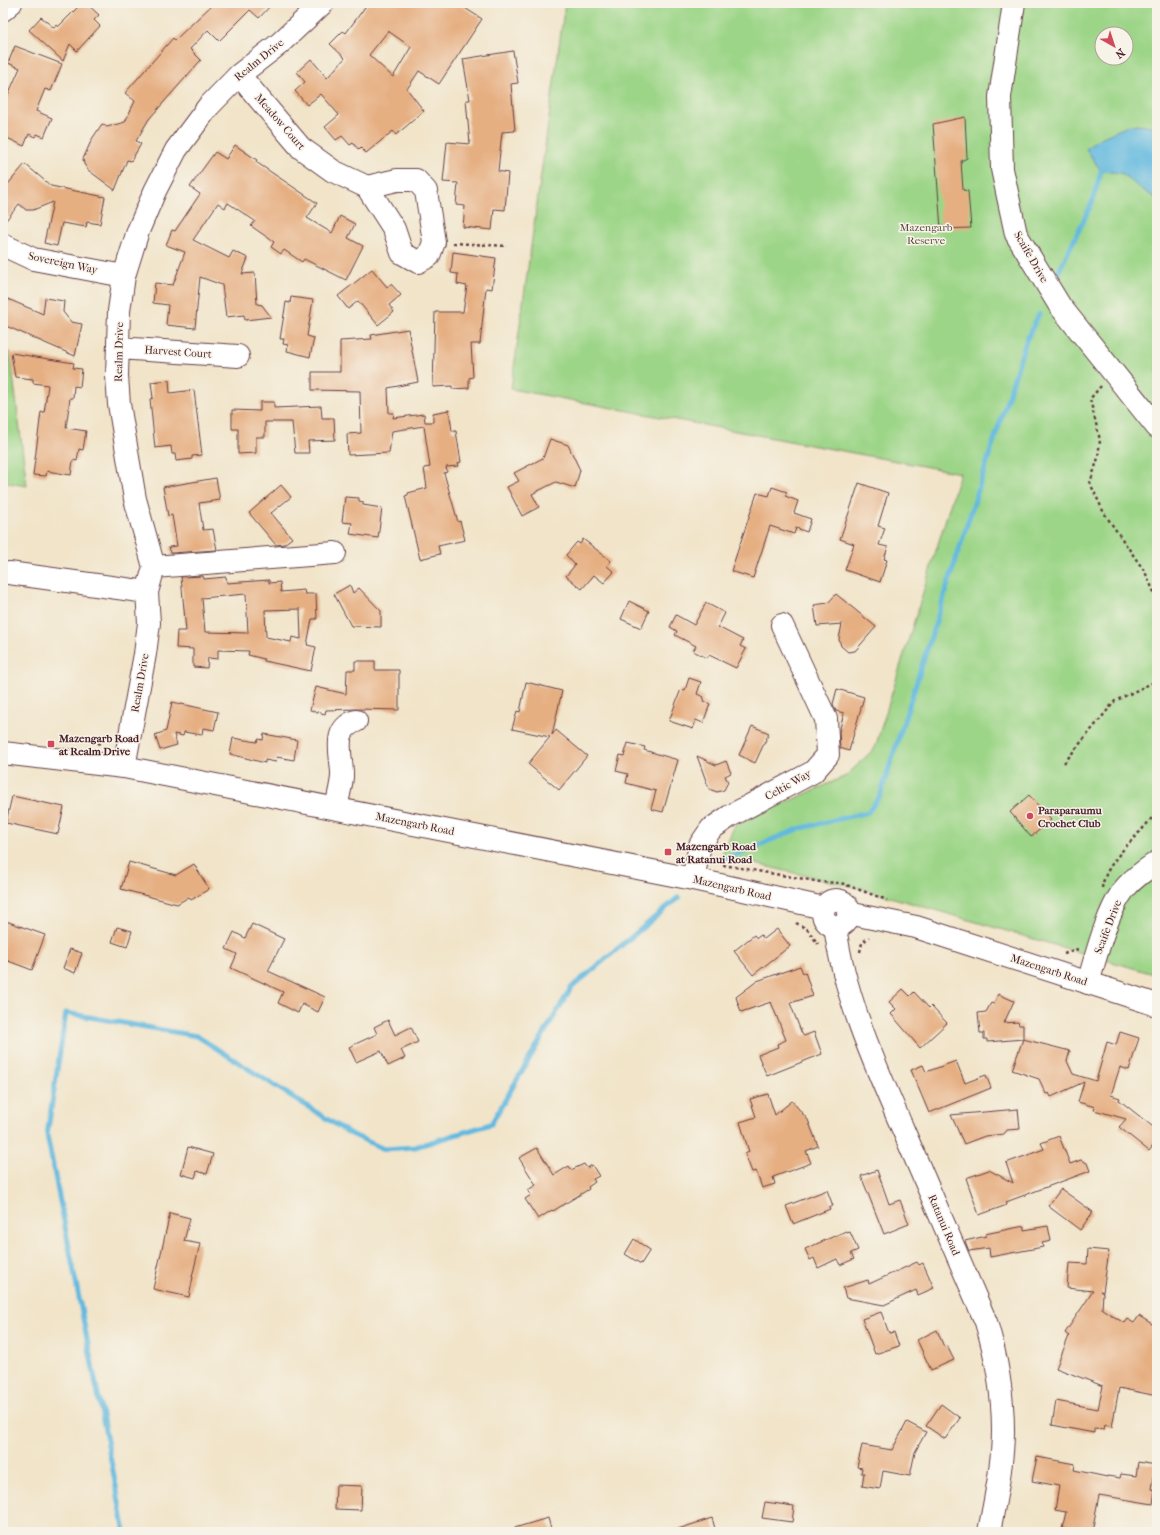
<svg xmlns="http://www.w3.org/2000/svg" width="1160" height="1535" font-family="'IM FELL French Canon',serif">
  <rect width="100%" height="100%" fill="#f7f3e8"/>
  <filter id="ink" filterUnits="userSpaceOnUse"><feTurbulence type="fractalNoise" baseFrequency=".025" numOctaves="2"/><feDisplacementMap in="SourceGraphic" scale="8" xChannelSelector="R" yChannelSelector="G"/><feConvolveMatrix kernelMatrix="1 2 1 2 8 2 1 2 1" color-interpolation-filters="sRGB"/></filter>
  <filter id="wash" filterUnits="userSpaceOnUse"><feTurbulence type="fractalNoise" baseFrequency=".012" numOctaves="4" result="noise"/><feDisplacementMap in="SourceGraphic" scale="16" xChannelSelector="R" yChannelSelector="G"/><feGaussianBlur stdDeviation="0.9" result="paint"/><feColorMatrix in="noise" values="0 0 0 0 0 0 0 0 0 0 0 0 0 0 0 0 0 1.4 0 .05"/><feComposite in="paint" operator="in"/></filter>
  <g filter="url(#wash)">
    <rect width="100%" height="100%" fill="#f1e4c9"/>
    <path fill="#9dd588" stroke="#747a5a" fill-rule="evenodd" d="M 565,3 L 1157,3 L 1157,975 L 863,889 L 721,856 L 735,825 L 846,776 L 875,748 L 960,473 L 511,389 ZM 1102,34 L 1126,34 L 1126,58 L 1102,58 Z
      M 3,351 L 10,352 L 27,486 L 3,482 Z"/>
    <path fill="#62b9df" stroke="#566c85" d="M 1130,125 L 1157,126 L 1157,199 L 1141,189 L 1121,173 L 1101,171 L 1086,149 L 1096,140 Z"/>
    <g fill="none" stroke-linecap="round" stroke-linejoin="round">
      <path stroke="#62b9df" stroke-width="5" d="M 1055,279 L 1092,203 L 1101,171
        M 725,859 L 798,829 L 868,812 L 880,796 L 1026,341 L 1039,314
        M 125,1532 L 47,1135 L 66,1013 L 197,1036 L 349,1133 L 384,1149 L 415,1147 L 491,1124 L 571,988 L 679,897"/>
    </g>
    <g id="blocks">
      <path fill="#e6af82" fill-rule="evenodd" d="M 82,3 L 86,3 L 99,15 L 94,20 L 100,26 L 77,51 L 70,44 L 63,61 L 29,30 L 41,17 L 54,28 L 56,25 L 58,27 Z
        M 214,3 L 273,3 L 259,18 L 250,10 L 219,41 L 208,30 L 190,49 L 201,60 L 149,119 L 136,141 L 141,144 L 131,161 L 127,160 L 115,190 L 88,170 L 84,164 L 83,159 L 92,139 L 102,124 L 107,127 L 125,122 L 135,101 L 125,93 L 173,38 L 175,40 Z
        M 368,3 L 457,3 L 482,19 L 439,84 L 419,71 L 407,89 L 424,111 L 396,135 L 393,131 L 366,153 L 361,148 L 359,150 L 353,143 L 350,145 L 342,136 L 336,140 L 325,127 L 339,115 L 321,94 L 307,105 L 295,91 L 305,82 L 297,72 L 311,59 L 327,78 L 345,58 L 330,44 L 343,31 L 346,33 ZM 388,31 L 411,47 L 393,77 L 369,55 Z
        M 15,46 L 62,64 L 51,91 L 45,89 L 36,111 L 52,118 L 44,137 L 37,134 L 35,137 L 29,134 L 24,146 L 3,136 L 3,106 L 20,68 L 8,63 Z
        M 513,51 L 518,83 L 511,84 L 515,131 L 502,132 L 498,171 L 508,173 L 505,210 L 494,209 L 492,230 L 463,227 L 465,206 L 456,205 L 458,183 L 443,182 L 447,142 L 470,144 L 466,100 L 470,100 L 463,59 Z
        M 965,117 L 967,158 L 961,161 L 963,190 L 968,191 L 971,228 L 941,229 L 933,124 Z
        M 235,145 L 257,160 L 256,162 L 317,203 L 307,218 L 332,233 L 340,216 L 355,224 L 348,238 L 363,246 L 346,280 L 304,259 L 302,262 L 284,250 L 281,254 L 271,247 L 274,242 L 251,226 L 255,221 L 228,203 L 225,208 L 218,203 L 193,240 L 229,258 L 233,251 L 248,258 L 242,274 L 255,273 L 257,304 L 262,305 L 271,317 L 245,320 L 244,315 L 226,317 L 222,285 L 200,277 L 195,328 L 166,325 L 168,305 L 153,303 L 155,283 L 173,285 L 185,252 L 166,245 L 172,230 L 175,231 L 200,194 L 190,187 L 202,170 L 215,152 L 226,159 Z
        M 25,164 L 51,186 L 105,197 L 100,224 L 87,222 L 86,227 L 62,223 L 57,246 L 44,243 L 53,202 L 33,210 L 26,210 L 19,204 L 3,224 L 3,190 Z
        M 453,252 L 496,258 L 492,289 L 486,288 L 480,344 L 471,344 L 473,377 L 469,378 L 469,388 L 452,389 L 452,386 L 433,387 L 435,312 L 463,312 L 467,286 L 457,284 L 458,274 L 451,273 Z
        M 372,269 L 387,287 L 391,284 L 401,295 L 389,305 L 394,312 L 378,325 L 358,301 L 348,309 L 338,296 Z
        M 3,297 L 43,314 L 45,298 L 64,301 L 63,312 L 71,322 L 82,324 L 75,356 L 6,326 L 3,328 Z
        M 291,297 L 313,300 L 307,336 L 314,338 L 310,357 L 287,351 L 288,345 L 283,344 L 284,339 L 280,339 L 286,302 L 290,303 Z
        M 408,329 L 418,382 L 388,388 L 389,413 L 394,413 L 393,418 L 424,414 L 425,422 L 433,422 L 433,413 L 449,410 L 452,431 L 456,431 L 461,462 L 458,463 L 459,466 L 446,467 L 447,472 L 444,473 L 458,522 L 460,521 L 465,540 L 438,546 L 440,554 L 420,559 L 405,496 L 408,495 L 408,493 L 427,488 L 424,468 L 430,467 L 424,426 L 392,431 L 389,453 L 348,455 L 347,434 L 361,433 L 360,391 L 312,390 L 312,372 L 340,372 L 340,341 L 372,339 L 371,335 Z
        M 11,353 L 74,363 L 73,368 L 82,369 L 80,387 L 74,386 L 73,398 L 70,398 L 66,428 L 86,431 L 83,450 L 79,449 L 77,461 L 73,460 L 71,475 L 47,471 L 46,476 L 33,475 L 41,412 L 44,413 L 48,385 L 33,383 L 33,379 L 15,377 Z
        M 169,380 L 170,393 L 194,390 L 202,455 L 192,456 L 192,459 L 176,461 L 175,454 L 172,454 L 171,446 L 155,448 L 150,399 L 153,398 L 151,382 Z
        M 260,402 L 274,402 L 274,408 L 321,406 L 322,418 L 334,418 L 335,440 L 308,441 L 309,453 L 295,453 L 292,422 L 265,422 L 265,437 L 256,437 L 256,453 L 238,454 L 238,429 L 232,429 L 232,410 L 260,411 Z
        M 550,439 L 568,445 L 580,470 L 575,488 L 556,482 L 532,494 L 539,507 L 522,516 L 507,487 L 519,481 L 514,473 L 543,458 Z
        M 216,478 L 220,500 L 199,503 L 203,530 L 213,529 L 217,550 L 171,553 L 169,547 L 177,546 L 172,515 L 168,516 L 163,487 Z
        M 859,483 L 888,493 L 878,526 L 885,528 L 879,545 L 888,547 L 884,559 L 887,560 L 880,582 L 845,570 L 854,544 L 840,539 Z
        M 281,485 L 291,497 L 271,513 L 292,538 L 284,544 L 276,545 L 249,513 Z
        M 772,487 L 787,492 L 785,496 L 798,501 L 794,513 L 811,519 L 807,532 L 796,528 L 794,534 L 770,526 L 753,578 L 731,571 L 757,493 L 769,496 Z
        M 345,497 L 359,498 L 359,501 L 363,502 L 363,505 L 382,508 L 378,538 L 350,534 L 352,523 L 342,522 Z
        M 583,539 L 611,561 L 607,566 L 614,572 L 604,583 L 594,575 L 582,589 L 566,576 L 575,565 L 566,555 L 577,542 L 580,544 Z
        M 203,576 L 204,579 L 226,577 L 227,583 L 269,580 L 269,583 L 280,582 L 281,592 L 304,590 L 305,594 L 316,594 L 317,619 L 312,619 L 307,645 L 316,647 L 311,671 L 264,661 L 264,659 L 248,655 L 249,651 L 218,650 L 218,659 L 208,658 L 207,668 L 193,667 L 193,649 L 176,648 L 177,631 L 186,631 L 181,577 ZM 246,594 L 248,633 L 205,632 L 202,598 ZM 300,609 L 301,639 L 292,637 L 291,642 L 266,637 L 265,610 Z
        M 350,585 L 353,593 L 359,588 L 381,611 L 381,627 L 351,626 L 334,594 Z
        M 836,594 L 876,627 L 855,651 L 848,652 L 841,646 L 839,639 L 842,624 L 817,626 L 814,605 L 828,603 Z
        M 629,601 L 649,611 L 641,628 L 621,619 Z
        M 706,603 L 725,613 L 718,627 L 743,640 L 740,646 L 746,649 L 736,668 L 709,655 L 707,658 L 693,651 L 696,646 L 675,635 L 677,631 L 670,627 L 676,615 L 694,625 Z
        M 355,661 L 375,661 L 375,670 L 399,670 L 399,710 L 356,709 L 326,710 L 325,714 L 310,710 L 316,687 L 346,694 L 347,670 L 355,670 Z
        M 689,678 L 701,682 L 697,694 L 704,697 L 703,701 L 710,704 L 703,723 L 696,720 L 693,729 L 669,721 L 681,689 L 685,690 Z
        M 526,682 L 562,691 L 552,735 L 556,730 L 587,756 L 559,790 L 528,764 L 550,737 L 512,729 L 517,711 L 520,712 Z
        M 837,689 L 864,697 L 849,751 L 840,748 L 839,732 L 844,713 L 836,711 L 833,704 Z
        M 172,702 L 218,712 L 214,730 L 203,728 L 202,735 L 184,732 L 183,736 L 174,734 L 177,745 L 160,750 L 155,735 L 166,731 Z
        M 752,726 L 769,733 L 755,763 L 739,755 Z
        M 264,734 L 297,740 L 294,760 L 277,757 L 276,762 L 265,760 L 265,763 L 230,754 L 233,738 L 257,742 L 258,739 L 263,740 Z
        M 628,743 L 645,747 L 644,750 L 678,760 L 663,812 L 651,809 L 656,791 L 626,783 L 628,774 L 616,771 L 620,755 L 624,756 Z
        M 697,756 L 716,765 L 726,761 L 731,773 L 725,776 L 728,782 L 724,790 L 717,792 L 709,789 Z
        M 1029,795 L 1051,820 L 1031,837 L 1010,812 Z
        M 12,796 L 64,807 L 58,834 L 6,823 Z
        M 129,862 L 176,875 L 194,864 L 209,889 L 191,900 L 189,897 L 177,904 L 121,889 Z
        M 3,920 L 45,935 L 32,970 L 3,959 Z
        M 252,924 L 284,939 L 268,971 L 325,997 L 318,1012 L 302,1004 L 298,1013 L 278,1003 L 283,992 L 231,968 L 237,954 L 226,949 L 234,932 L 245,938 Z
        M 117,927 L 132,931 L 127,947 L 112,942 Z
        M 777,929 L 790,946 L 753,975 L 734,951 L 754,935 L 757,938 L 761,935 L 764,939 Z
        M 70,949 L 82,953 L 75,973 L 63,968 Z
        M 800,966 L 803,973 L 805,972 L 813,996 L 790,1003 L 802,1034 L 804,1036 L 814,1032 L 822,1054 L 767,1076 L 758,1055 L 778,1047 L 777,1044 L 786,1040 L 771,1002 L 741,1012 L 736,997 L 757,981 Z
        M 903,989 L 910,996 L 914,992 L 929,1008 L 931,1006 L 947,1023 L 920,1048 L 891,1014 L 896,1009 L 889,1002 Z
        M 998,994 L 1014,1001 L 1004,1023 L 1018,1022 L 1019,1025 L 1023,1025 L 1023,1039 L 1070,1051 L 1067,1061 L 1073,1074 L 1096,1081 L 1107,1042 L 1116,1045 L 1120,1032 L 1139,1038 L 1129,1070 L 1120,1067 L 1111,1095 L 1120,1098 L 1119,1100 L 1157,1130 L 1157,1141 L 1149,1151 L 1119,1127 L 1126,1119 L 1094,1110 L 1095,1107 L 1078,1102 L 1084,1082 L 1051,1097 L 1049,1093 L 1046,1094 L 1039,1079 L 1012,1070 L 1023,1039 L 987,1042 L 987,1039 L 984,1039 L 984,1033 L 980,1033 L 978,1013 L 986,1012 L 991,1003 L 994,1004 Z
        M 388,1020 L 395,1035 L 411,1027 L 418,1042 L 401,1050 L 405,1058 L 388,1066 L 381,1051 L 356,1062 L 349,1047 L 377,1034 L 374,1027 Z
        M 956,1061 L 965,1083 L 986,1075 L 991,1088 L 929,1113 L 911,1070 L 923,1065 L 926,1072 Z
        M 768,1094 L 775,1115 L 792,1101 L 808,1120 L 818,1146 L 806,1151 L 811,1163 L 773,1177 L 775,1184 L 762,1188 L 756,1171 L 752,1172 L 745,1154 L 749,1152 L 740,1122 L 756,1117 L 750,1099 Z
        M 1018,1109 L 1020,1129 L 1007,1130 L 1004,1134 L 985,1136 L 964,1144 L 951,1115 Z
        M 1059,1136 L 1070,1164 L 1081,1160 L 1087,1163 L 1090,1171 L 1006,1202 L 1007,1205 L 979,1215 L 966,1178 L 989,1170 L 1013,1183 L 1006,1163 L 1044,1149 L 1041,1143 Z
        M 188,1147 L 213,1154 L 207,1174 L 197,1171 L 195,1178 L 181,1174 Z
        M 537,1148 L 554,1175 L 569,1166 L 571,1170 L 584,1164 L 587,1168 L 592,1165 L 599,1176 L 593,1179 L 595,1182 L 588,1187 L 589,1189 L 553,1211 L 552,1210 L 538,1219 L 525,1199 L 531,1195 L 528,1190 L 536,1185 L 519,1158 Z
        M 877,1170 L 889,1204 L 900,1200 L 909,1224 L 884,1234 L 861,1176 Z
        M 1061,1189 L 1093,1212 L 1080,1230 L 1048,1206 Z
        M 827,1190 L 833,1206 L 829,1207 L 830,1209 L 793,1224 L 786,1206 Z
        M 170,1213 L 190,1218 L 184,1241 L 200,1244 L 192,1277 L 193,1277 L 189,1297 L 153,1289 Z
        M 1024,1226 L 1024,1230 L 1048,1226 L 1051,1241 L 1042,1243 L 1043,1247 L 990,1257 L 989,1248 L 969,1251 L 965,1241 L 986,1236 L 985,1234 Z
        M 846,1231 L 847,1233 L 850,1232 L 858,1250 L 851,1253 L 854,1259 L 840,1265 L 837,1259 L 818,1268 L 814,1258 L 810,1260 L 805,1249 Z
        M 634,1239 L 650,1250 L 641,1264 L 625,1254 Z
        M 1088,1249 L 1109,1251 L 1103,1292 L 1100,1291 L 1103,1293 L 1102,1309 L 1124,1323 L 1127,1319 L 1134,1323 L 1139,1316 L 1157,1327 L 1157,1396 L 1119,1388 L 1112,1427 L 1105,1425 L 1104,1429 L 1094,1428 L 1094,1433 L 1052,1425 L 1056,1401 L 1098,1409 L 1103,1386 L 1056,1368 L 1069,1336 L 1065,1333 L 1093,1291 L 1067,1288 L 1069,1263 L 1087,1264 Z
        M 917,1262 L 919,1265 L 923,1263 L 934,1288 L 918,1295 L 916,1290 L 884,1305 L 846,1298 L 843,1288 L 868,1280 L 869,1284 Z
        M 881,1312 L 889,1333 L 894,1332 L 899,1346 L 875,1354 L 862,1319 Z
        M 937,1330 L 944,1347 L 947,1346 L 954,1360 L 931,1370 L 917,1340 Z
        M 941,1404 L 960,1418 L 945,1439 L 926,1426 Z
        M 907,1422 L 926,1432 L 915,1452 L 910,1476 L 883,1471 L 880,1489 L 862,1486 L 864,1473 L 861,1473 L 862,1468 L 857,1467 L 862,1445 L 892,1450 Z
        M 1037,1457 L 1075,1464 L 1074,1470 L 1107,1477 L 1107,1476 L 1120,1478 L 1121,1474 L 1136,1476 L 1138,1462 L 1156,1465 L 1152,1489 L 1155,1490 L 1153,1504 L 1099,1495 L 1092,1532 L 1066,1532 L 1066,1529 L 1062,1529 L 1066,1512 L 1055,1510 L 1059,1486 L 1032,1481 Z
        M 336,1485 L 362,1486 L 361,1510 L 335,1509 Z
        M 765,1502 L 794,1506 L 792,1522 L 762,1518 Z
        M 548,1518 L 552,1532 L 512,1532 L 511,1529 Z
        M 712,1518 L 716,1532 L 678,1532 L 678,1529 Z"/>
    </g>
  </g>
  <g filter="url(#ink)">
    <use href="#blocks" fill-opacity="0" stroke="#633d43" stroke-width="1"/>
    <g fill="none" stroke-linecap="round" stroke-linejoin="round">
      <g stroke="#633d43" stroke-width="24">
        <path id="minor" d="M 1014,3 L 1000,97 L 1002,169 L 1016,234 L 1060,306 L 1157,427
          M 3,10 L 11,3
          M 239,75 L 301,148 L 333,171 L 367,187 L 397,180 L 416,180 L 426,191 L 434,242 L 429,256 L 418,262 L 402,253 L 394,229 L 367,187
          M 3,245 L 33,259 L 124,276
          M 118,348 L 238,356
          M 154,567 L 335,553
          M 9,573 L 147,592
          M 124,767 L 145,654 L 149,623 L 147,592 L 154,567 L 135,499 L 119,404 L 117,376 L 119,311 L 124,276 L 138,231 L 155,191 L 176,150 L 208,107 L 239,75 L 279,44 L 323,3
          M 336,808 C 338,798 341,787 342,777 C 343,757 330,730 356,721
          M 693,879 L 700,845 L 711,829 L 730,816 L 813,772 L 828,755 L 826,719 L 782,625
          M 835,926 C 844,996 874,1062 902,1127 C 930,1192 958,1257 986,1322 C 997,1358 1003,1394 1003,1431 C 1003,1464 995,1500 989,1532
          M 1088,983 C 1096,956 1109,904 1128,885 C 1136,876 1147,869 1157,862"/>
      </g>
      <g stroke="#633d43" stroke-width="24">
        <path id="major" d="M 3,753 L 124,767 L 693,879 L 824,908
          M823 913a13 13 0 1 1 26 0a13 13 0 1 1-26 0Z
          M 848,913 L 916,927 L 1157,1005"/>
      </g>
      <path stroke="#633d43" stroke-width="2.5" stroke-dasharray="3 3" stroke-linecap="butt" d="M 453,243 L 507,246
        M 1101,386 L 1090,399 L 1100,440 L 1098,458 L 1090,483 L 1104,513 L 1145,572 L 1157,599
        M 98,744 L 107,738 L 111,739
        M 1064,763 L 1115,701 L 1154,682 L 1157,678
        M 723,865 L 821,882 L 841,883 L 887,900
        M 1102,888 C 1106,859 1141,835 1157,811
        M 796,923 L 807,929 L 818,944
        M 860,952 L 862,943 L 869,937
        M 1064,954 L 1078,949"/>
      <use href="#minor" stroke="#fff" stroke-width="22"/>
      <use href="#major" stroke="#fff" stroke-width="22"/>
    </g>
  </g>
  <g fill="#d1495b" stroke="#f7f3e8" stroke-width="1.5">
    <rect x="47" y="740" width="8" height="8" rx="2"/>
    <circle cx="1030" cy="816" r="4"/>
    <rect x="664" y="848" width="8" height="8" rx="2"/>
  </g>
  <g text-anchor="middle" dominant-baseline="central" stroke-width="3" stroke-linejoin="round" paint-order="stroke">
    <g font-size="11" fill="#4a1f2b" stroke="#f7f3e8">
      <text transform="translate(259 60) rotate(-39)">Realm Drive</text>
      <text transform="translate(280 122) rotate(49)">Meadow Court</text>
      <text transform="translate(1031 257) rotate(60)">Scaife Drive</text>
      <text transform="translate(63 263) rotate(12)">Sovereign Way</text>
      <text transform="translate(119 352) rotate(-89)">Realm Drive</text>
      <text transform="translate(178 352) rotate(4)">Harvest Court</text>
      <text transform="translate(140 683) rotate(-80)">Realm Drive</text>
      <text transform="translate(788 785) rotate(-29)">Celtic Way</text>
      <text transform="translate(415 824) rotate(11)">Mazengarb Road</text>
      <text transform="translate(732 888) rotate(13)">Mazengarb Road</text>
      <text transform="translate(1108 927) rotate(-69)">Scaife Drive</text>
      <text transform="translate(1049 970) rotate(18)">Mazengarb Road</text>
      <text transform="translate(944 1225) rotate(67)">Ratanui Road</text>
    </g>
    <g font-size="11" fill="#5f4c42" stroke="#f7f3e8">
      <text x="926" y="227">Mazengarb<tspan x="926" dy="13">Reserve</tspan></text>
    </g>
    <g font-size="11" font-weight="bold" fill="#4a1f2b" stroke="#f7f3e8" text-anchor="start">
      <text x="59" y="738">Mazengarb Road<tspan x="59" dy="13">at Realm Drive</tspan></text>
      <text x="1038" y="810">Paraparaumu<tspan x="1038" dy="13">Crochet Club</tspan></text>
      <text x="676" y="846">Mazengarb Road<tspan x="676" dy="13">at Ratanui Road</tspan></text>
    </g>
  </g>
  <rect width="1160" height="1535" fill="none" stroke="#f7f3e8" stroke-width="16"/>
  <g transform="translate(1114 46) rotate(141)"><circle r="19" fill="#f7f3e8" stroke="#b29e9c"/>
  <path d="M0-3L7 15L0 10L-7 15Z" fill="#d1495b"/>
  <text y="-6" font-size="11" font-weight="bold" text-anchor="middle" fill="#4a1f2b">N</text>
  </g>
</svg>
